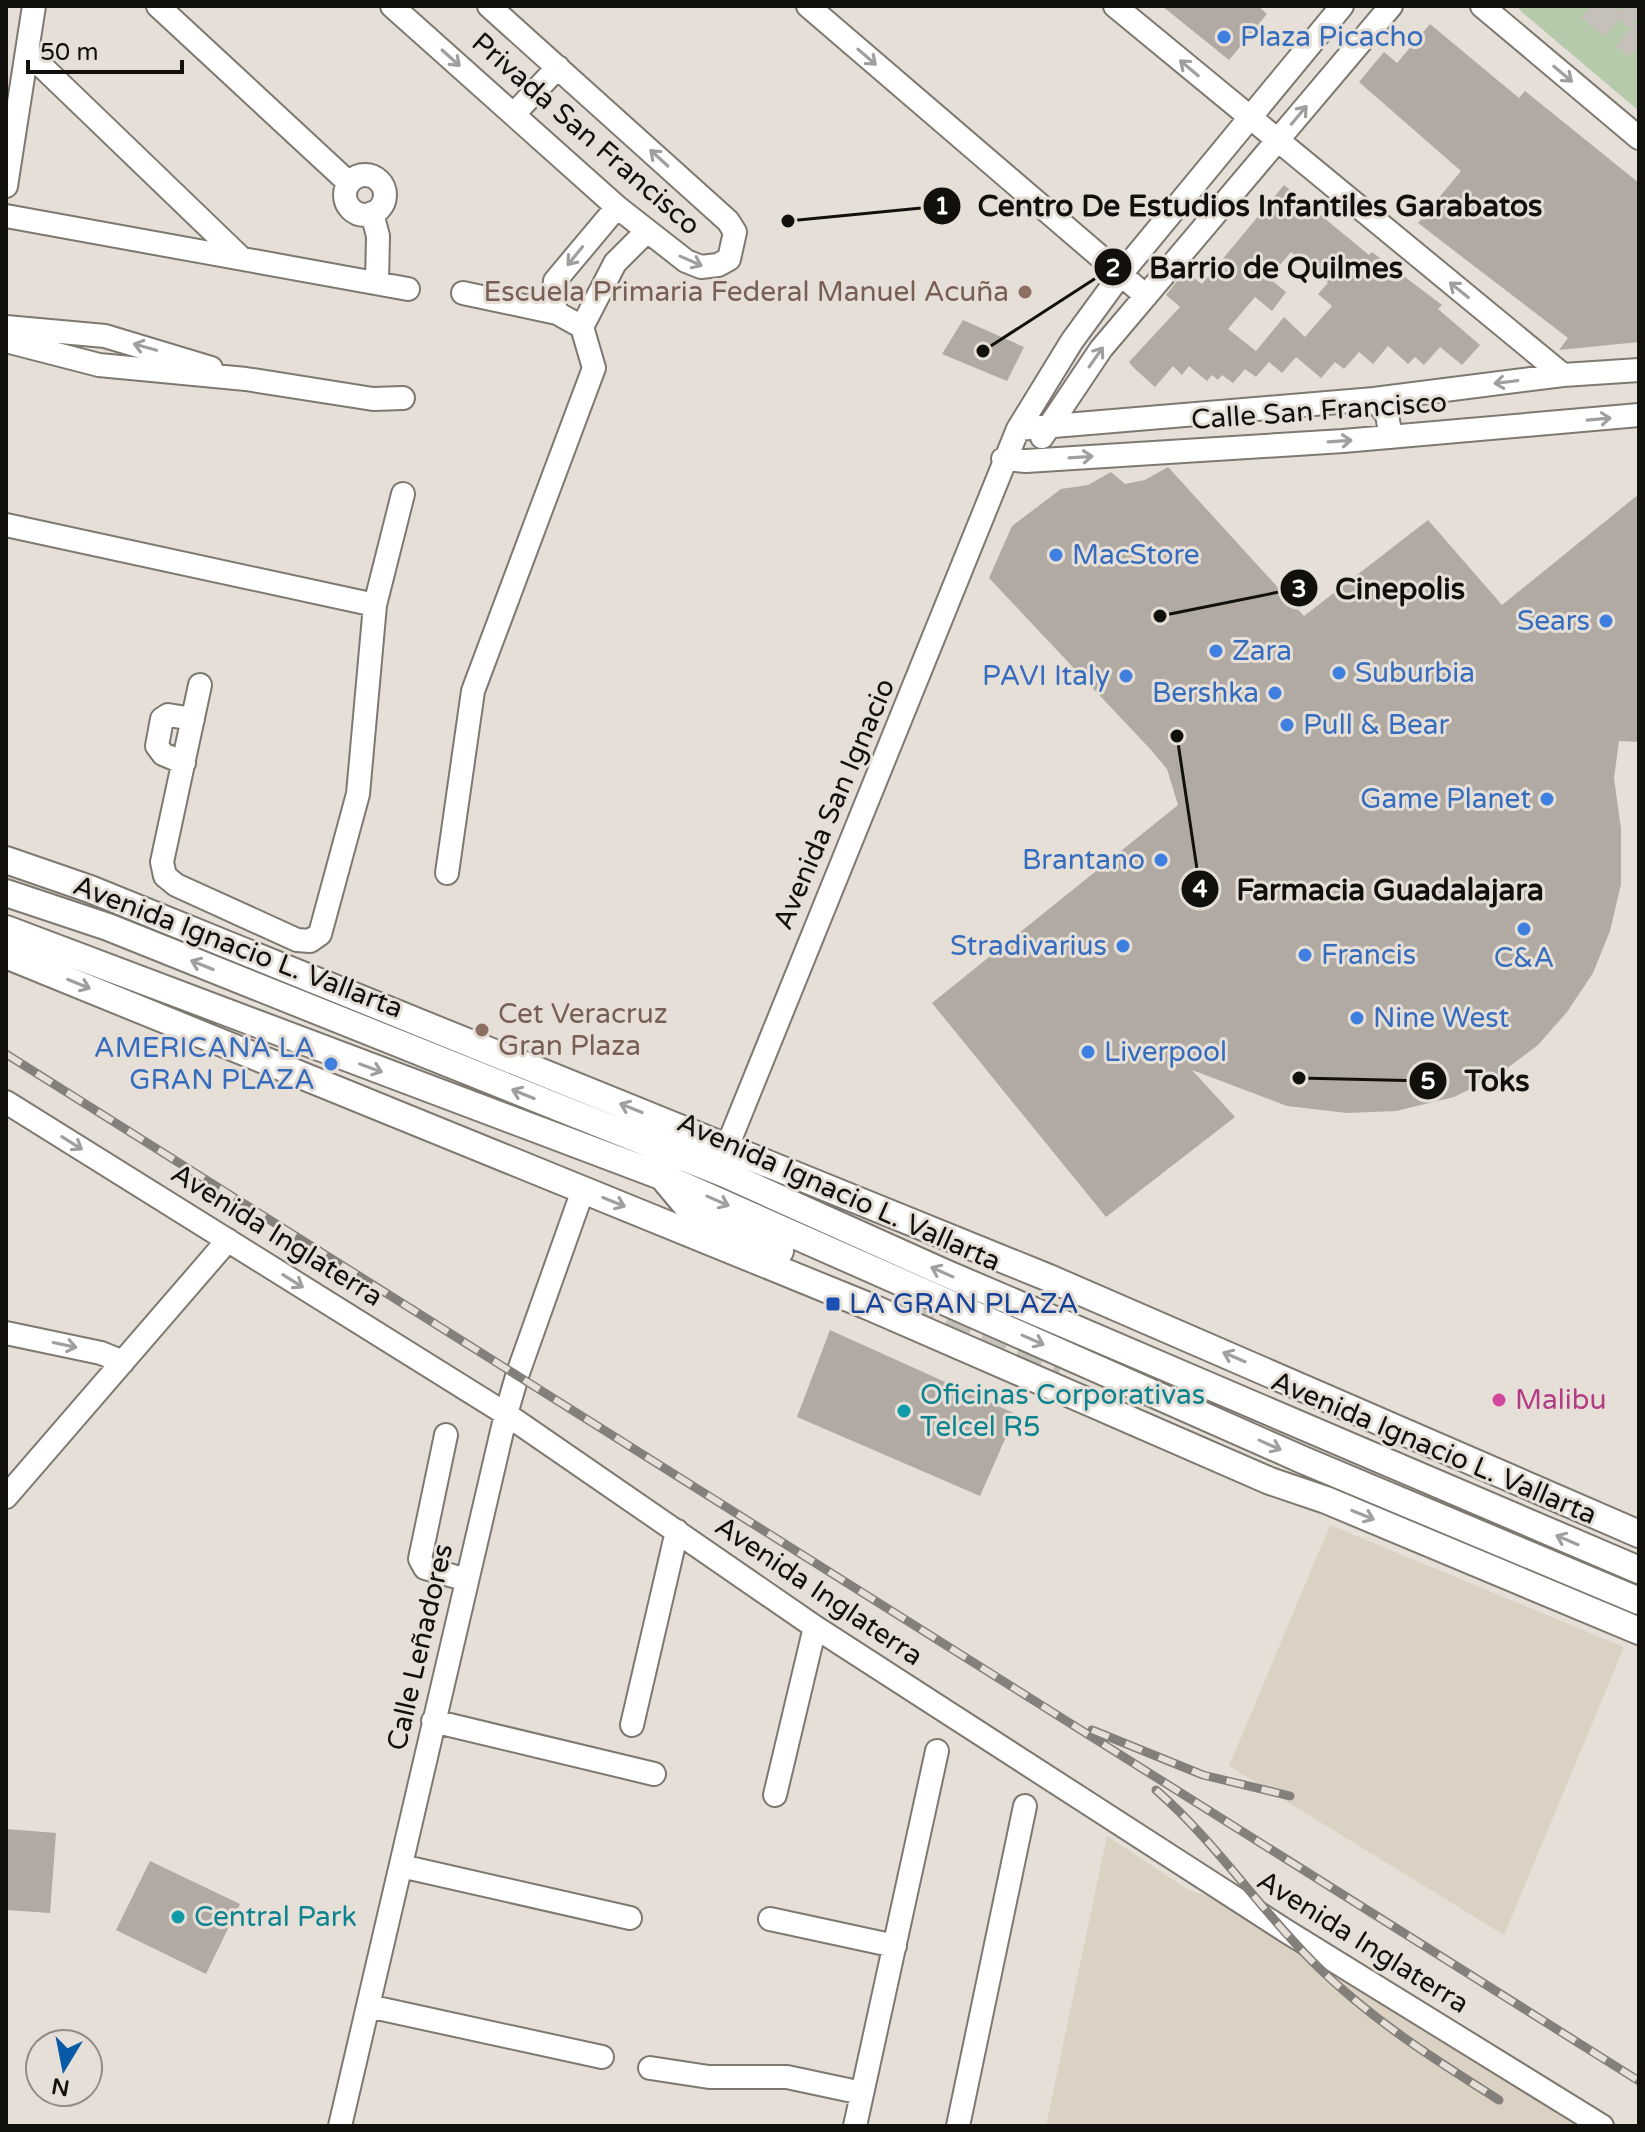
<svg xmlns="http://www.w3.org/2000/svg" width="1645" height="2132" font-family="'Varela Round',sans-serif">
  <rect width="100%" height="100%" fill="#e5dfd7"/>
  <path fill="#dbd2c3" d="M 1330,1525 L 1624,1647 L 1504,1935 L 1229,1766 Z
    M 1107,1836 L 1187,1889 L 1263,1917 L 1596,2126 L 1046,2126 Z"/>
  <path fill="#b5caaa" d="M 1517,6 L 1639,6 L 1639,111 L 1522,12 Z"/>
  <path fill="#b0aaa2" fill-rule="evenodd" d="M 1162,6 L 1258,6 L 1267,14 L 1229,60 Z
    M 1430,24 L 1519,98 L 1525,91 L 1639,183 L 1639,342 L 1559,350 L 1568,338 L 1418,223 L 1461,171 L 1359,82 L 1384,52 L 1397,63 Z
    M 1284,185 L 1369,255 L 1372,252 L 1442,305 L 1438,309 L 1480,345 L 1462,365 L 1440,347 L 1424,365 L 1415,357 L 1408,364 L 1388,346 L 1373,364 L 1359,352 L 1344,369 L 1335,362 L 1321,378 L 1296,357 L 1282,373 L 1269,362 L 1256,377 L 1245,369 L 1233,383 L 1222,375 L 1218,380 L 1212,375 L 1207,381 L 1189,366 L 1182,375 L 1173,366 L 1155,387 L 1134,368 L 1129,362 L 1180,307 L 1166,295 L 1174,285 L 1185,271 L 1202,284 ZM 1291,252 L 1328,283 L 1318,294 L 1332,306 L 1305,337 L 1284,317 L 1256,351 L 1228,329 L 1255,297 L 1272,311 L 1286,292 L 1269,278 Z
    M 963,320 L 1024,347 L 1007,381 L 942,354 Z
    M 1168,467 L 1304,616 L 1428,520 L 1502,605 L 1639,494 L 1639,742 L 1619,741 L 1614,778 L 1621,829 L 1621,884 L 1610,931 L 1593,973 L 1567,1012 L 1538,1045 L 1497,1076 L 1454,1097 L 1396,1111 L 1347,1113 L 1287,1106 L 1192,1070 L 1235,1117 L 1106,1217 L 932,1003 L 1178,805 L 1167,769 L 1152,751 L 989,578 L 1012,526 L 1061,489 L 1088,485 L 1111,472 L 1125,484 L 1145,480 Z
    M 830,1330 L 1016,1414 L 980,1496 L 797,1417 Z
    M 6,1829 L 56,1833 L 50,1913 L 6,1910 Z
    M 150,1861 L 240,1904 L 206,1974 L 116,1930 Z"/>
  <g fill="none" stroke-linecap="round" stroke-linejoin="round">
    <path stroke="#c5c0b9" stroke-width="26" stroke-dasharray="26 13" stroke-linecap="butt" d="M 909,1309 L 1060,1370"/>
    <path stroke="#c5c0b9" stroke-width="30" stroke-dasharray="30 15" stroke-linecap="butt" d="M 1591,6 L 1639,46
      M 1626,6 L 1639,17"/>
    <g stroke="#7d7870" stroke-width="26">
      <path id="minor" d="M 158,6 L 349,183
        M 392,6 L 617,207 L 686,261 L 701,267 L 718,265 L 729,259 L 735,232 L 728,221 L 489,6
        M 808,6 L 1146,296
        M 1115,6 L 1563,375
        M 1482,6 L 1639,138
        M 27,52 L 241,258
        M 514,114 L 558,67
        M345 195a20 20 0 1 1 40 0a20 20 0 1 1-40 0Z
        M 6,186 L 34,6
        M 372,213 L 378,236 L 377,283
        M 6,216 L 408,289
        M 557,313 L 553,299 L 555,281 L 617,207
        M 6,327 L 105,336 L 211,368
        M 582,327 L 615,263 L 647,231
        M 6,341 L 99,365 L 246,379 L 373,399 L 403,398
        M 1374,399 L 1387,415 L 1391,437
        M 1018,429 L 1374,399 L 1563,375 L 1639,370
        M 1042,437 L 1101,349 L 1391,6
        M 1003,459 L 1026,461 L 1343,441 L 1639,415
        M 6,525 L 375,605
        M 200,685 L 162,862 L 165,876 L 176,885 L 297,940 L 310,941 L 320,934 L 358,794 L 375,605 L 403,494
        M 184,763 L 163,754 L 157,746 L 162,719 L 168,715 L 193,719
        M 447,873 L 473,691 L 594,368 L 582,327 L 557,313 L 463,293
        M 6,1102 L 506,1414 L 815,1627 L 1286,1931 L 1602,2126
        M 727,1147 L 1018,429 L 1072,341 L 1121,274 L 1342,6
        M 6,1333 L 101,1353 L 123,1362
        M 446,1435 L 420,1559 L 425,1568 L 467,1580
        M 6,1497 L 228,1240
        M 433,1721 L 654,1774
        M 632,1725 L 677,1531
        M 775,1795 L 815,1627
        M 401,1866 L 630,1918
        M 770,1919 L 895,1946
        M 368,2006 L 602,2057
        M 650,2068 L 709,2077 L 787,2077 L 862,2093
        M 340,2126 L 506,1414 L 518,1373 L 583,1190
        M 855,2126 L 937,1751
        M 958,2126 L 1025,1806"/>
    </g>
    <g stroke="#7d7870" stroke-width="30">
      <path id="major" d="M 6,860 L 90,889 L 1049,1278 L 1639,1534
        M 6,893 L 108,927 L 725,1174 L 945,1273 L 1639,1570
        M 6,929 L 661,1176 L 1303,1460 L 1639,1601
        M 6,955 L 868,1306 L 1270,1481 L 1326,1500 L 1639,1631
        M 666,1181 L 692,1212 L 780,1251"/>
    </g>
    <use href="#minor" stroke="#fff" stroke-width="22"/>
    <use href="#major" stroke="#fff" stroke-width="26"/>
    <g stroke="#837f7a" stroke-width="9">
      <path id="rail" d="M 6,1054 L 1639,2081
        M 1092,1730 L 1203,1775 L 1290,1796
        M 1156,1790 C 1216,1842 1260,1910 1317,1966 C 1372,2020 1434,2059 1499,2100"/>
    </g>
    <use href="#rail" stroke="#e5dfd7" stroke-width="6" stroke-dasharray="18" stroke-linecap="butt"/>
  </g>
  <defs><path id="oneway-shaft" d="M-6 0H5M1.5-3L5.5 0L1.5 3" fill="none" stroke-width="1.6" stroke-linecap="round" stroke-linejoin="round" transform="scale(2)"/></defs>
  <g stroke="#a09f9e">
    <use href="#oneway-shaft" transform="translate(867 57) rotate(41)"/>
    <use href="#oneway-shaft" transform="translate(451 58) rotate(42)"/>
    <use href="#oneway-shaft" transform="translate(1189 68) rotate(-140)"/>
    <use href="#oneway-shaft" transform="translate(1563 74) rotate(40)"/>
    <use href="#oneway-shaft" transform="translate(1299 115) rotate(-50)"/>
    <use href="#oneway-shaft" transform="translate(659 158) rotate(-138)"/>
    <use href="#oneway-shaft" transform="translate(575 256) rotate(129)"/>
    <use href="#oneway-shaft" transform="translate(691 261) rotate(24)"/>
    <use href="#oneway-shaft" transform="translate(1459 290) rotate(-141)"/>
    <use href="#oneway-shaft" transform="translate(145 347) rotate(-164)"/>
    <use href="#oneway-shaft" transform="translate(1096 357) rotate(-55)"/>
    <use href="#oneway-shaft" transform="translate(1506 382) rotate(173)"/>
    <use href="#oneway-shaft" transform="translate(1599 419) rotate(-5)"/>
    <use href="#oneway-shaft" transform="translate(1340 441) rotate(-4)"/>
    <use href="#oneway-shaft" transform="translate(1081 457) rotate(-4)"/>
    <use href="#oneway-shaft" transform="translate(202 965) rotate(-158)"/>
    <use href="#oneway-shaft" transform="translate(79 984) rotate(22)"/>
    <use href="#oneway-shaft" transform="translate(371 1068) rotate(20)"/>
    <use href="#oneway-shaft" transform="translate(523 1094) rotate(-158)"/>
    <use href="#oneway-shaft" transform="translate(631 1108) rotate(-158)"/>
    <use href="#oneway-shaft" transform="translate(72 1143) rotate(32)"/>
    <use href="#oneway-shaft" transform="translate(718 1201) rotate(24)"/>
    <use href="#oneway-shaft" transform="translate(614 1202) rotate(22)"/>
    <use href="#oneway-shaft" transform="translate(942 1272) rotate(-156)"/>
    <use href="#oneway-shaft" transform="translate(293 1281) rotate(32)"/>
    <use href="#oneway-shaft" transform="translate(1033 1340) rotate(24)"/>
    <use href="#oneway-shaft" transform="translate(65 1345) rotate(12)"/>
    <use href="#oneway-shaft" transform="translate(1234 1357) rotate(-157)"/>
    <use href="#oneway-shaft" transform="translate(1270 1445) rotate(24)"/>
    <use href="#oneway-shaft" transform="translate(1363 1515) rotate(22)"/>
    <use href="#oneway-shaft" transform="translate(1567 1540) rotate(-157)"/>
  </g>
  <g fill="#3f7fe0" stroke="#e5dfd7" stroke-width="3">
    <circle cx="1224" cy="37" r="8"/>
    <circle cx="1056" cy="555" r="8"/>
    <circle cx="1606" cy="621" r="8"/>
    <circle cx="1216" cy="651" r="8"/>
    <circle cx="1339" cy="673" r="8"/>
    <circle cx="1126" cy="676" r="8"/>
    <circle cx="1275" cy="693" r="8"/>
    <circle cx="1287" cy="725" r="8"/>
    <circle cx="1547" cy="799" r="8"/>
    <circle cx="1161" cy="860" r="8"/>
    <circle cx="1524" cy="929" r="8"/>
    <circle cx="1123" cy="946" r="8"/>
    <circle cx="1305" cy="955" r="8"/>
    <circle cx="1357" cy="1018" r="8"/>
    <circle cx="1088" cy="1052" r="8"/>
    <circle cx="331" cy="1064" r="8"/>
  </g>
  <g fill="#8d6e63" stroke="#e5dfd7" stroke-width="3">
    <circle cx="1025" cy="292" r="8"/>
    <circle cx="482" cy="1030" r="8"/>
  </g>
  <rect fill="#1a4fb4" stroke="#e5dfd7" stroke-width="3" x="825" y="1296" width="16" height="16" rx="4"/>
  <circle fill="#d1479c" stroke="#e5dfd7" stroke-width="3" cx="1499" cy="1400" r="8"/>
  <g fill="#0f9aa8" stroke="#e5dfd7" stroke-width="3">
    <circle cx="904" cy="1411" r="8"/>
    <circle cx="178" cy="1917" r="8"/>
  </g>
  <g text-anchor="middle" dominant-baseline="central" stroke-width="6" stroke-linejoin="round" paint-order="stroke">
    <g font-size="28" fill="#366cbe" stroke="#e5dfd7" text-anchor="start">
      <text x="1240" y="37">Plaza Picacho</text>
      <text x="1072" y="555">MacStore</text>
      <text x="1590" y="621" text-anchor="end">Sears</text>
      <text x="1232" y="651">Zara</text>
      <text x="1355" y="673">Suburbia</text>
      <text x="1110" y="676" text-anchor="end">PAVI Italy</text>
      <text x="1259" y="693" text-anchor="end">Bershka</text>
      <text x="1303" y="725">Pull &amp; Bear</text>
      <text x="1531" y="799" text-anchor="end">Game Planet</text>
      <text x="1145" y="860" text-anchor="end">Brantano</text>
      <text x="1107" y="946" text-anchor="end">Stradivarius</text>
      <text x="1321" y="955">Francis</text>
      <text x="1524" y="958" text-anchor="middle">C&amp;A</text>
      <text x="1373" y="1018">Nine West</text>
      <text x="315" y="1048" text-anchor="end">AMERICANA LA<tspan x="315" dy="32">GRAN PLAZA</tspan></text>
      <text x="1104" y="1052">Liverpool</text>
    </g>
    <g font-size="28" fill="#11100d" stroke="#e5dfd7">
      <text transform="translate(586 134) rotate(41)">Privada San Francisco</text>
      <text transform="translate(1319 411) rotate(-4)">Calle San Francisco</text>
      <text transform="translate(834 804) rotate(-67)">Avenida San Ignacio</text>
      <text transform="translate(238 947) rotate(21)">Avenida Ignacio L. Vallarta</text>
      <text transform="translate(839 1192) rotate(24)">Avenida Ignacio L. Vallarta</text>
      <text transform="translate(277 1235) rotate(32)">Avenida Inglaterra</text>
      <text transform="translate(1434 1448) rotate(23)">Avenida Ignacio L. Vallarta</text>
      <text transform="translate(819 1591) rotate(34)">Avenida Inglaterra</text>
      <text transform="translate(420 1647) rotate(-77)">Calle Leñadores</text>
      <text transform="translate(1363 1942) rotate(32)">Avenida Inglaterra</text>
    </g>
    <g font-size="28" fill="#785e54" stroke="#e5dfd7" text-anchor="end">
      <text x="1009" y="292">Escuela Primaria Federal Manuel Acuña</text>
      <text x="498" y="1014" text-anchor="start">Cet Veracruz<tspan x="498" dy="32">Gran Plaza</tspan></text>
    </g>
    <g font-size="28" fill="#164399" stroke="#e5dfd7" text-anchor="start">
      <text x="849" y="1304">LA GRAN PLAZA</text>
    </g>
    <g font-size="28" fill="#0d838f" stroke="#e5dfd7" text-anchor="start">
      <text x="920" y="1395">Oficinas Corporativas<tspan x="920" dy="32">Telcel R5</tspan></text>
      <text x="194" y="1917">Central Park</text>
    </g>
    <g font-size="28" fill="#b23c85" stroke="#e5dfd7" text-anchor="start">
      <text x="1515" y="1400">Malibu</text>
    </g>
  </g>
  <path fill="none" stroke="#11100d" stroke-width="3" d="M788 221L942 206M983 351L1113 267M1160 616L1299 588M1177 736L1200 889M1299 1078L1428 1081"/>
  <g fill="#11100d" stroke="#e5dfd7" stroke-width="3">
    <circle cx="788" cy="221" r="8"/>
    <circle cx="983" cy="351" r="8"/>
    <circle cx="1160" cy="616" r="8"/>
    <circle cx="1177" cy="736" r="8"/>
    <circle cx="1299" cy="1078" r="8"/>
    <circle cx="942" cy="206" r="20"/>
    <circle cx="1113" cy="267" r="20"/>
    <circle cx="1299" cy="588" r="20"/>
    <circle cx="1200" cy="889" r="20"/>
    <circle cx="1428" cy="1081" r="20"/>
  </g>
  <g font-size="24" text-anchor="middle" font-weight="bold" fill="#fff">
    <text x="942" y="214">1</text>
    <text x="1113" y="276">2</text>
    <text x="1299" y="597">3</text>
    <text x="1200" y="897">4</text>
    <text x="1428" y="1089">5</text>
  </g>
  <g font-size="30" text-anchor="middle" font-weight="bold" fill="#11100d" stroke="#e5dfd7" stroke-width="6" stroke-linejoin="round" paint-order="stroke">
    <text x="1260" y="216">Centro De Estudios Infantiles Garabatos</text>
    <text x="1276" y="278">Barrio de Quilmes</text>
    <text x="1400" y="599">Cinepolis</text>
    <text x="1390" y="900">Farmacia Guadalajara</text>
    <text x="1497" y="1091">Toks</text>
  </g>
  <rect width="1645" height="2132" fill="none" stroke="#11100d" stroke-width="16"/>
  <g transform="translate(64 2068) rotate(190)"><circle r="38" fill="#e5dfd7" stroke="#908c86" stroke-width="2"/>
  <path d="M0-6L14 30L0 20L-14 30Z" fill="#0859a8"/>
  <text y="-12" font-size="22" font-weight="bold" text-anchor="middle" fill="#11100d">N</text>
  </g>
  <path d="M28 60v12h154v-12" fill="none" stroke="#11100d" stroke-width="4"/>
  <text x="40" y="60" font-size="24" fill="#11100d" stroke="#e5dfd7" stroke-width="6" paint-order="stroke">50 m</text>
</svg>
